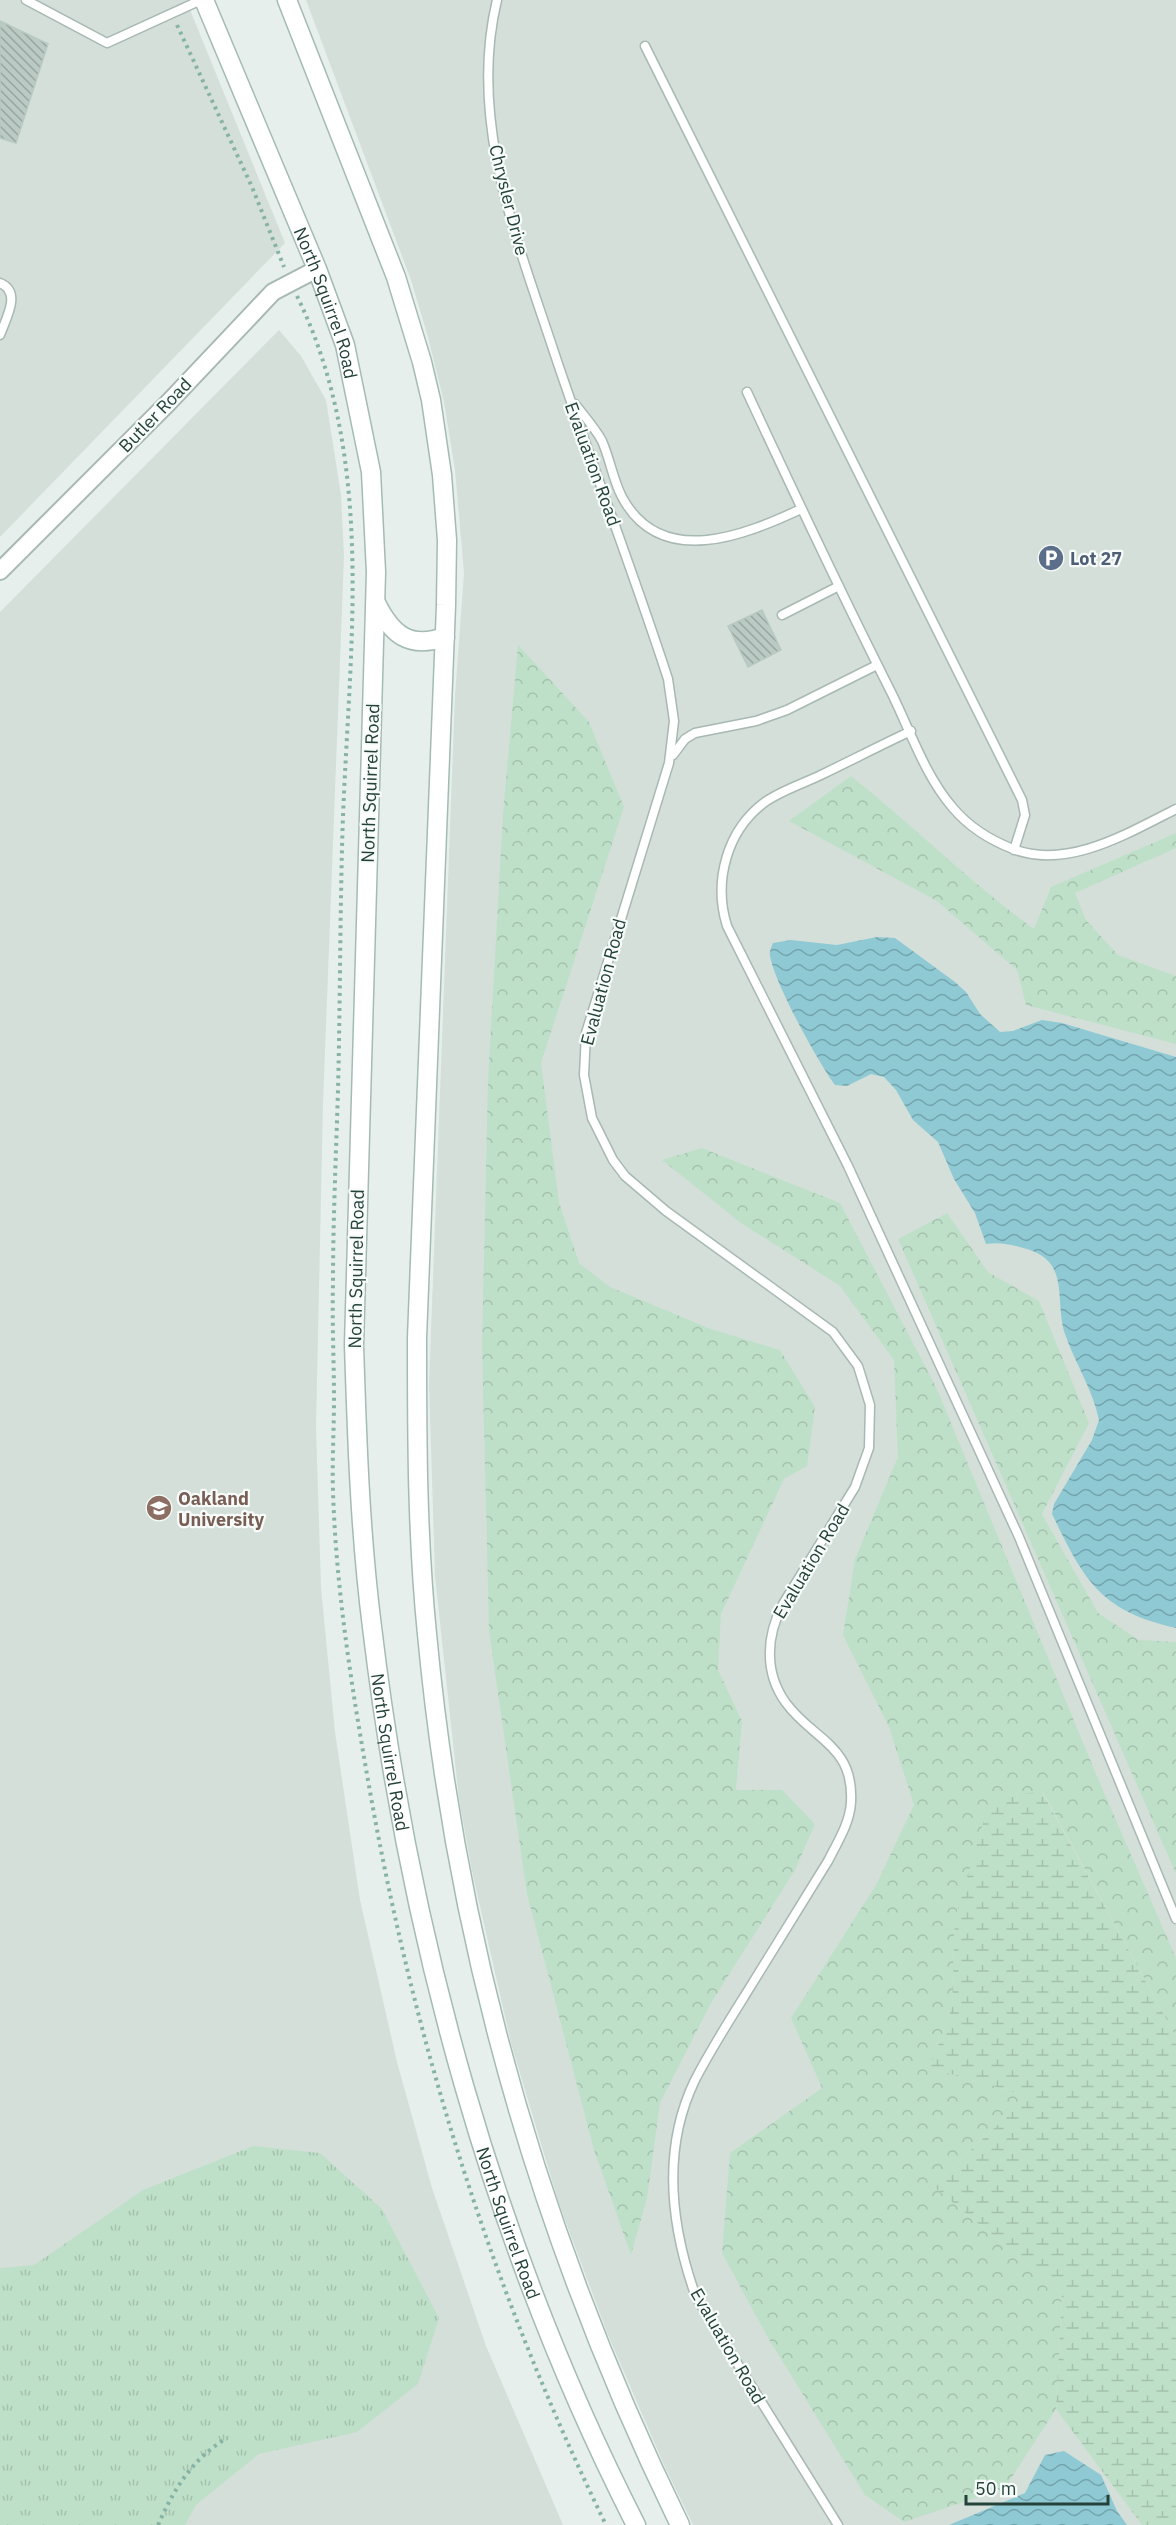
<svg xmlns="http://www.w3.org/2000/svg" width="1176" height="2525" font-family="'IBM Plex Sans',sans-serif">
  <defs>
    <pattern id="grass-tufts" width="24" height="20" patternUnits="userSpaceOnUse" patternTransform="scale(1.5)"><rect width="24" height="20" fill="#bfe0c8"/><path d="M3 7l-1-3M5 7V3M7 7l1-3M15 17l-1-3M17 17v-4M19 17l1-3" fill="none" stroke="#a4c1ad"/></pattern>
    <pattern id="forest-crowns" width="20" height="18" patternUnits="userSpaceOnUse" patternTransform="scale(1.5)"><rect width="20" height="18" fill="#bfe0c8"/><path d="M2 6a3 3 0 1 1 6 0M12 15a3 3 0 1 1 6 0" fill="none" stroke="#a4c1ad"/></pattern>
    <pattern id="wetland-marsh" width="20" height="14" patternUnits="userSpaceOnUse" patternTransform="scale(1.5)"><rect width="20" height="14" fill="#bfe0c8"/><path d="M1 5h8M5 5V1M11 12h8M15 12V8" fill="none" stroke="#a4c1ad"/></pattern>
    <pattern id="water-waves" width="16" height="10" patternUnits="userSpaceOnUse" patternTransform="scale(1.5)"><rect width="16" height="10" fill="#8ec9d4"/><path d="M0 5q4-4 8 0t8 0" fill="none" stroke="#74a5ad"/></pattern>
    <pattern id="building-back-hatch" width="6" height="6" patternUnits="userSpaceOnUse" patternTransform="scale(1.5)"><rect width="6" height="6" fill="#bbcac4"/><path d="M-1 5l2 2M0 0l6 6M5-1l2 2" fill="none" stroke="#98a6a0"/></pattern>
  </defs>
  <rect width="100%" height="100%" fill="#e6efeb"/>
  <path fill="#d4dfda" d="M 0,0 L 186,0 L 285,243 L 0,537 Z
    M 306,0 L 1176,0 L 1176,2525 L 693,2525 L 664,2465 L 608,2335 L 559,2204 L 511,2043 L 472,1871 L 459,1799 L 435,1576 L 429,1383 L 455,696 L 464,573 L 455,470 L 444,402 L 428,337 L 411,280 Z
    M 279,330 L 301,356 L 326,400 L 341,495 L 344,556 L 323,1104 L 316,1427 L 321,1588 L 335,1732 L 360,1900 L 397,2062 L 432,2188 L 486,2346 L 563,2525 L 0,2525 L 0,612 Z"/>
  <path fill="url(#grass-tufts)" d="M 253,2146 L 320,2153 L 382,2209 L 439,2318 L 418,2384 L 357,2432 L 259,2454 L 196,2505 L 185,2525 L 0,2525 L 0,2268 L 34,2265 L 143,2190 Z"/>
  <path fill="url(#forest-crowns)" d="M 518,645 L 589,722 L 624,807 L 541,1063 L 559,1202 L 579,1263 L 610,1287 L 711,1329 L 780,1350 L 815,1407 L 807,1466 L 784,1479 L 721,1614 L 718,1670 L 742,1721 L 736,1790 L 782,1790 L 815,1824 L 795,1870 L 711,2003 L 660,2103 L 647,2198 L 631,2255 L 594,2150 L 527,1894 L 489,1631 L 482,1346 L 488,1080 L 503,814 Z
    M 851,776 C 913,825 969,882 1034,929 L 1051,887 L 1176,833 L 1176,848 L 1075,893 L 1086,920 L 1118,955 L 1176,976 L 1176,1044 L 1026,1005 L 1017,970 L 937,901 L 789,821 Z
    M 702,1148 L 840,1203 L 937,1389 L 1096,1774 L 1176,1958 L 1176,2037 L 1043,1792 L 955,1918 L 952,2007 L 930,2068 L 1028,2096 L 933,2186 L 1062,2293 L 1056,2409 L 1005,2488 L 904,2522 L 865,2495 L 768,2338 L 722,2253 L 730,2153 L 822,2088 L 791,2018 L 876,1885 L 914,1805 L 889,1727 L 843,1635 L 855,1559 L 898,1457 L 894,1360 L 840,1286 L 741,1223 L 662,1160 Z
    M 947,1213 L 988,1272 L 1039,1301 L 1089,1423 L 1042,1514 L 1098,1613 L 1139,1640 L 1176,1642 L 1176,1874 L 898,1239 Z"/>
  <path fill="url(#wetland-marsh)" d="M 1042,1792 L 1176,2037 L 1176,2525 L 1142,2525 L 1056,2409 L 1062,2293 L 933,2186 L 1028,2096 L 930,2068 L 952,2007 L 955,1918 L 991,1796 Z"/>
  <path fill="url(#water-waves)" d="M 877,937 L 895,938 L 955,982 L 966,992 L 980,1014 L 1000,1032 L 1013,1031 L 1042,1020 L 1062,1023 L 1176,1057 L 1176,1628 C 1100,1611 1084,1580 1052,1514 L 1054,1504 L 1092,1440 L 1099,1420 C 1093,1390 1075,1363 1065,1334 C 1054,1301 1071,1262 1027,1249 C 1013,1245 1001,1242 986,1244 L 975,1213 L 954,1179 L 938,1142 L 913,1120 L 896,1090 L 884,1077 L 871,1074 L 847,1086 L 835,1085 C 818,1062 775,984 770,956 C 769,952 771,948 773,943 L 791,940 L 837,945 Z
    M 1064,2451 L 1101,2475 L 1117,2511 L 1127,2525 L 949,2525 L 1025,2493 L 1045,2455 Z"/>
  <path fill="url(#building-back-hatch)" stroke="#b8c9c2" stroke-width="1.5" d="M 0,21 L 48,44 L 16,143 L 0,138 Z
    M 762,610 L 781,650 L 748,667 L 728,626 Z"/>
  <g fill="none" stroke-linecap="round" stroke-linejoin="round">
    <g stroke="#a8b8b2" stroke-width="11">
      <path id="lane" d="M 26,0 L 107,43 L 201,0
        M 497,0 C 468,119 516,237 553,349 C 590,460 632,568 668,679 L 674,721 L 669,763 L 586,1033 L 584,1075 L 592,1118 L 613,1160 L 625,1176 L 666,1211 L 833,1332 L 858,1366 L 870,1405 L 869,1448 L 855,1487 L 783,1604 C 766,1636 764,1673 786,1703 C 813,1740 854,1745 851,1802 C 850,1823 837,1843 828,1861 C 800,1907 772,1952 744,1997 C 727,2024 710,2051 695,2080 C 661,2150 671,2227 696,2297 L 838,2525
        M 645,46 L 1022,800 L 1025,815 L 1014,850
        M 0,283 C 22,292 6,318 0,335
        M 747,392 C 794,493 841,593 891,692 C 910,730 925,776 953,808 C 969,827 990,840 1013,849 C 1068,870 1128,833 1176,809
        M 575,404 C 584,416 595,428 602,441 C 610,459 613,480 622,497 C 661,570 745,535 801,509
        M 782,615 L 839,586
        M 911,731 C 881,745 852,760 823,774 C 805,783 782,790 765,802 C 727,830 713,881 727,926 L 848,1166 L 1019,1537 L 1176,1919
        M 673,755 L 685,739 L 695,733 L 756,721 L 787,710 L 877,665"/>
    </g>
    <g stroke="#a8b8b2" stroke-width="20">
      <path id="street" d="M 0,571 L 169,402 L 273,292 L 317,269"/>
    </g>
    <g stroke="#a4bbb3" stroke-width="21">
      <g id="secondary">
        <path id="s1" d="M 204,0 L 317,269 L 345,345 L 371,472 L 376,572 L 354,1345 C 357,1439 360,1533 372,1627 C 409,1936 494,2247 636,2525"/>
        <path d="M 287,0 L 396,277 L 422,362 L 431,400 L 442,475 L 447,540 L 446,605 L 417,1338 C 417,1436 417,1535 427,1634 C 456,1945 543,2245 680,2525"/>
        <path d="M 376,603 C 392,635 409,649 445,637"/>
      </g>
    </g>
    <path stroke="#86b3a5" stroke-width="4" stroke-dasharray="3 4.5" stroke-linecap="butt" d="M 177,25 L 252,187 L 284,267
      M 297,296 C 381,468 346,666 342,849 C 340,929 340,1010 338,1090 C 336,1155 333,1220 333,1284 C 332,1323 334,1361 334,1399 C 334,1430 332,1460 333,1491 C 336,1590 352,1689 369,1786 C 414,2042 492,2291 606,2525
      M 158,2525 C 174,2489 192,2459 227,2438"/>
    <use href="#lane" stroke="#fff" stroke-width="8"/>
    <use href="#street" stroke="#fff" stroke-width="16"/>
    <use href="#secondary" stroke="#fff" stroke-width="18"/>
  </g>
  <defs>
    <g id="parking-disc" transform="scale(1.35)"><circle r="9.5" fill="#5c6f8a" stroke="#f7fbf9"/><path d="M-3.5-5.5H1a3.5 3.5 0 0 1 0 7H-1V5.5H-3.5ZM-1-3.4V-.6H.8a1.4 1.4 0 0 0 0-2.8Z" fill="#fff"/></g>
    <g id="university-disc" transform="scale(1.35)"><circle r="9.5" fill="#8d6e63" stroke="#f7fbf9"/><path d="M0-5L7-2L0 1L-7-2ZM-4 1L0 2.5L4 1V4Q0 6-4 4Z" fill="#fff"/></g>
  </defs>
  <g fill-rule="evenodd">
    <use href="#parking-disc" x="1051" y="558"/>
    <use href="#university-disc" x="159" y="1508"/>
  </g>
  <g text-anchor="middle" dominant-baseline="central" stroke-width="4.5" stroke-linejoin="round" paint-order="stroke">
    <g font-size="18" fill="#24423a" stroke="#f7fbf9">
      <text transform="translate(509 200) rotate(76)">Chrysler Drive</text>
      <text stroke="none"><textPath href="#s1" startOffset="327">North Squirrel Road</textPath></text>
      <text transform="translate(155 415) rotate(-46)">Butler Road</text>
      <text transform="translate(593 464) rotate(70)">Evaluation Road</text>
      <text transform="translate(370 783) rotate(-88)">North Squirrel Road</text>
      <text transform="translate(603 982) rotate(-75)">Evaluation Road</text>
      <text transform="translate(356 1269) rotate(-89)">North Squirrel Road</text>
      <text transform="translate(811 1561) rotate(-59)">Evaluation Road</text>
      <text stroke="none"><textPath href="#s1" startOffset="1785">North Squirrel Road</textPath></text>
      <text stroke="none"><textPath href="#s1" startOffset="2271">North Squirrel Road</textPath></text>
      <text transform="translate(728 2346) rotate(60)">Evaluation Road</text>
    </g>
    <g font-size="18" font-weight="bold" fill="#4e5e75" stroke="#f7fbf9" text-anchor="start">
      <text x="1070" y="558">Lot 27</text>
    </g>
    <g font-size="18" font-weight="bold" fill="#785e54" stroke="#f7fbf9" text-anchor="start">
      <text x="178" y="1498">Oakland<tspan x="178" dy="21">University</tspan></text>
    </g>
  </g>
  <path d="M966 2495v9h142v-9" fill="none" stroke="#24423a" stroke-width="3"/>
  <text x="975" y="2495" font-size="18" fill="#24423a" stroke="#f7fbf9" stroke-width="4.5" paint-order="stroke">50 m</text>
</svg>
